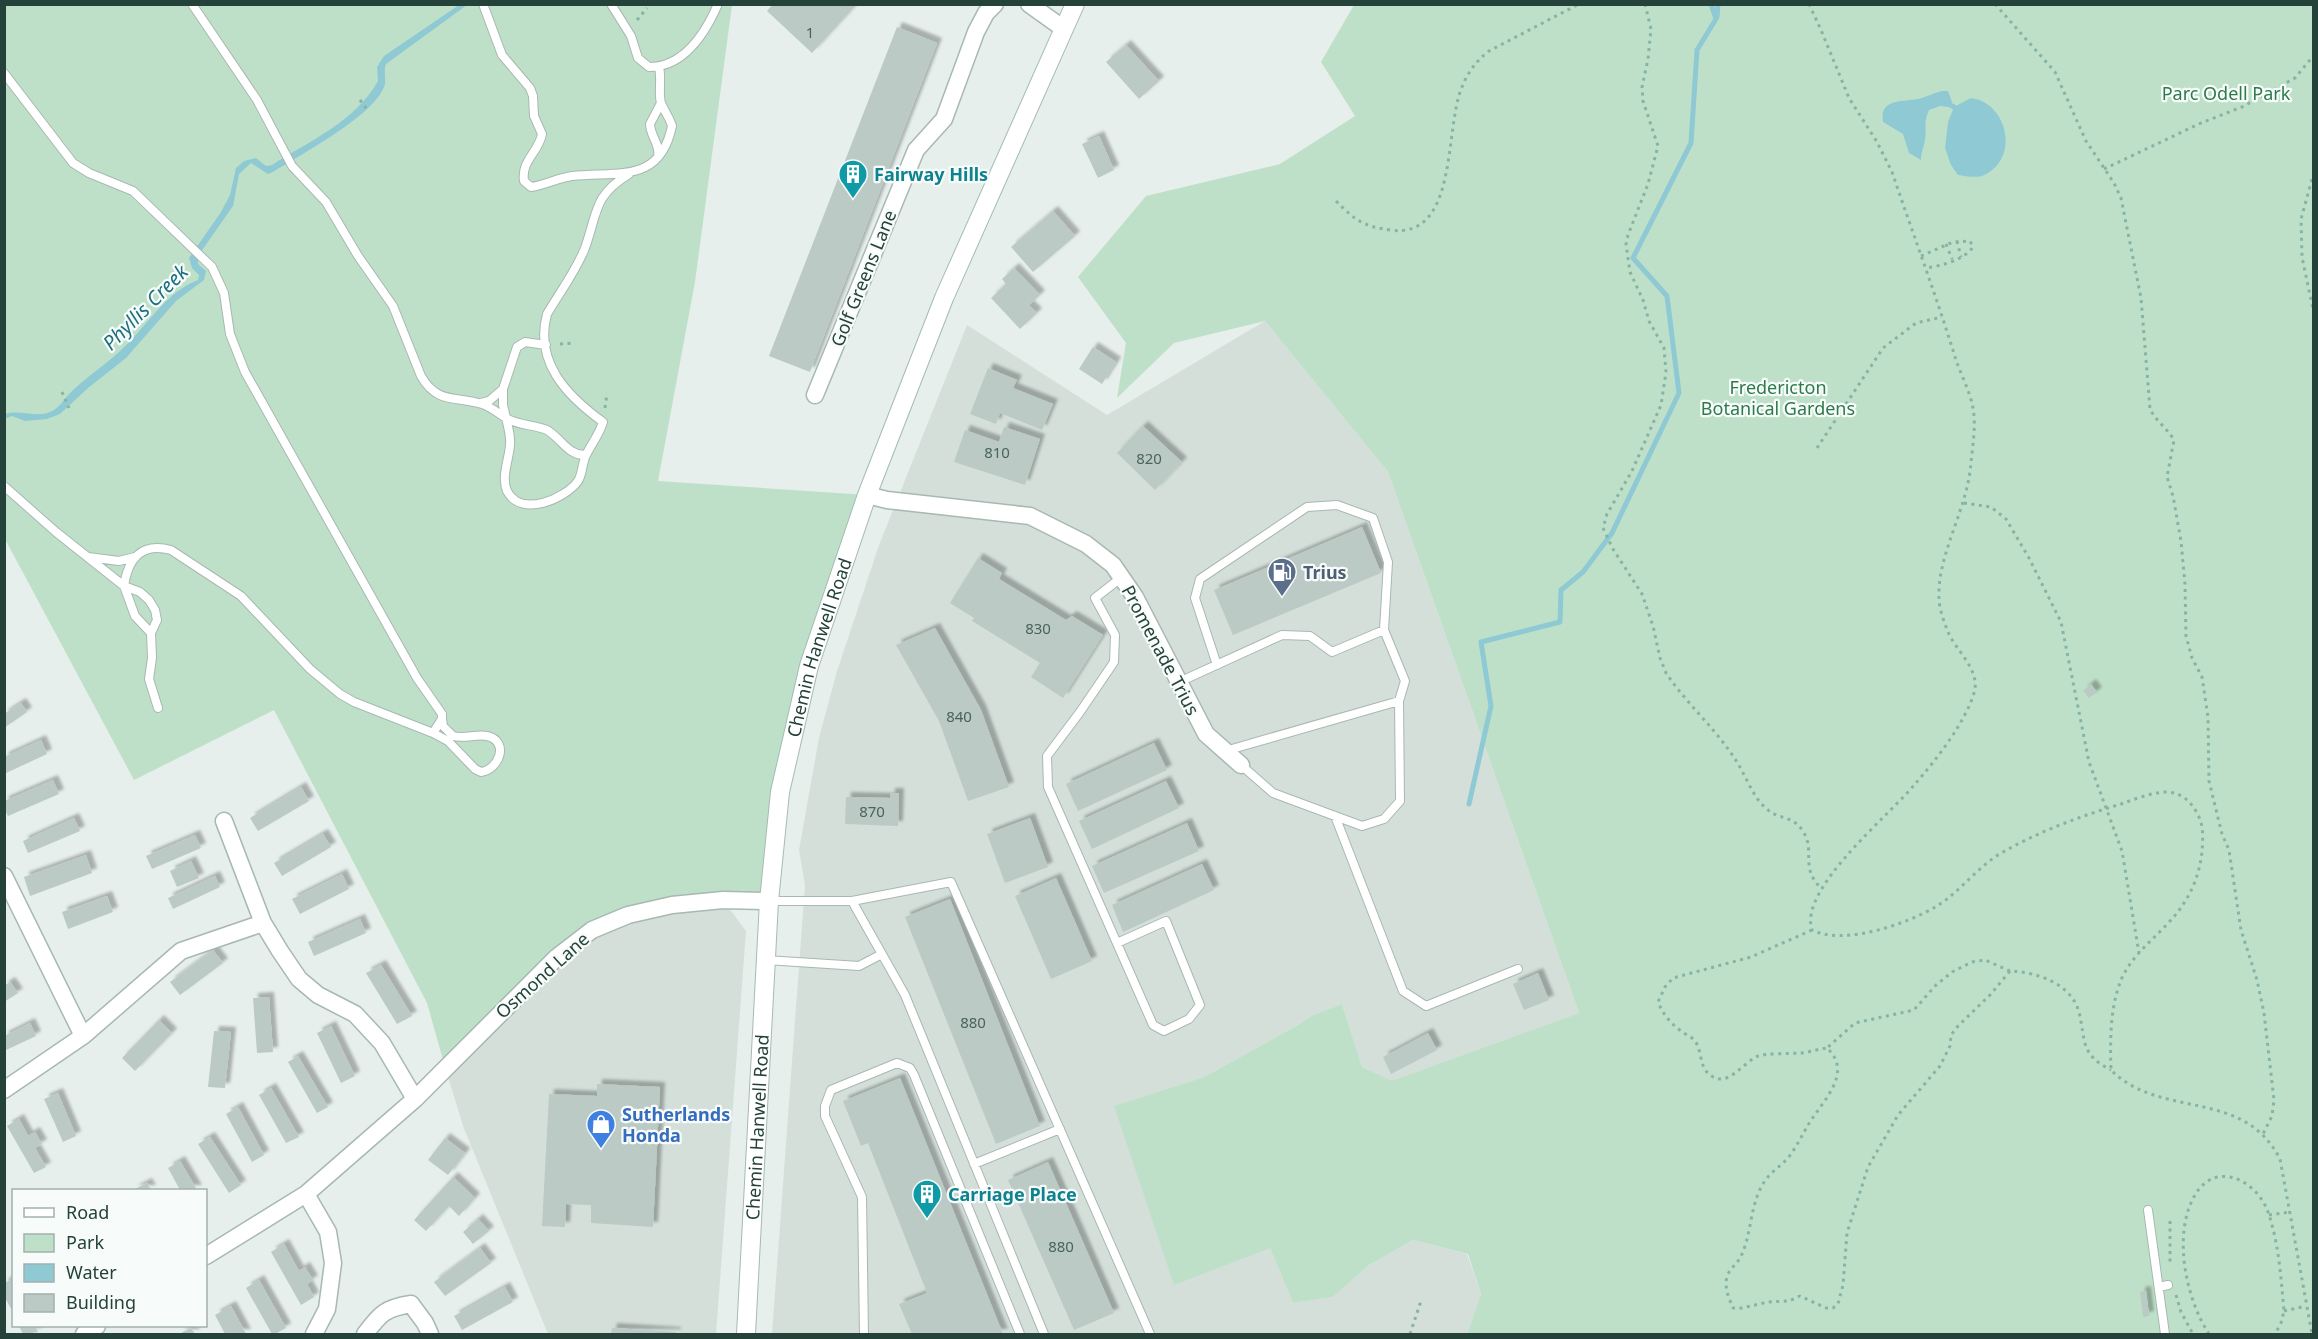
<svg xmlns="http://www.w3.org/2000/svg" width="2318" height="1339" font-family="'Noto Sans',sans-serif">
  <defs>
    <filter id="shadow"><feDropShadow dx="5" dy="-5" stdDeviation="1.5" flood-color="#0004"/></filter>
  </defs>
  <rect width="100%" height="100%" fill="#e6efeb"/>
  <path fill="#d4dfda" d="M 1265,321 L 1388,472 L 1579,1013 L 1392,1082 L 1362,1067 L 1342,1004 L 1313,1015 L 1298,1025 L 1204,1077 L 1115,1106 L 1270,1248 L 1293,1303 L 1333,1297 L 1369,1265 L 1413,1240 L 1467,1254 L 1481,1294 L 1467,1334 L 772,1334 L 805,885 L 799,850 L 819,738 L 837,671 L 879,545 L 967,325 L 1107,415 Z
    M 723,900 L 746,931 L 716,1334 L 548,1334 L 463,1126 L 445,1067 L 592,930 Z"/>
  <path fill="#bfe0c8" d="M 4,5 L 732,5 L 695,282 L 658,481 L 867,495 L 809,666 L 769,901 L 723,900 L 592,930 L 445,1067 L 427,1003 L 274,710 L 134,780 L 5,539 Z
    M 1354,5 L 2313,5 L 2313,1334 L 1467,1334 L 1481,1294 L 1468,1254 L 1413,1240 L 1369,1265 L 1333,1297 L 1293,1303 L 1270,1248 L 1174,1285 L 1114,1106 L 1204,1077 L 1298,1025 L 1313,1015 L 1342,1004 L 1362,1067 L 1392,1081 L 1579,1013 L 1388,472 L 1265,321 L 1174,343 L 1117,398 L 1126,343 L 1078,277 L 1146,196 L 1280,164 L 1355,116 L 1321,62 Z"/>
  <path fill="#8ec9d4" d="M 459,5 L 467,5 L 386,64 C 383,72 387,80 384,87 C 373,116 300,155 273,172 L 268,174 L 251,163 L 239,174 L 233,206 L 198,256 L 198,264 L 206,271 L 204,280 L 176,301 L 126,358 L 88,388 L 60,414 L 47,419 L 25,421 L 12,416 L 5,419 L 5,414 C 19,409 36,418 50,412 C 60,408 63,400 70,393 C 85,378 104,366 120,351 C 146,328 164,293 198,280 L 199,275 L 192,268 L 189,258 L 221,212 L 230,195 L 236,168 L 244,161 L 256,158 L 266,166 L 272,165 C 309,141 355,122 378,81 L 377,67 L 384,56 Z
    M 1942,91 L 1948,91 L 1952,102 L 1948,107 L 1940,106 L 1929,110 C 1923,124 1927,126 1925,140 C 1924,147 1921,152 1921,160 L 1909,153 L 1903,134 L 1883,122 C 1879,98 1903,102 1918,99 C 1926,97 1934,93 1942,91 Z
    M 1971,98 C 2009,103 2020,161 1982,176 C 1975,178 1965,176 1958,175 L 1951,165 L 1945,148 L 1948,122 L 1954,107 Z"/>
  <g fill="none" stroke-linecap="round" stroke-linejoin="round">
    <path stroke="#8ec9d4" stroke-width="5" d="M 1717,17 L 1718,4
      M 1950,105 L 1954,107
      M 1469,804 L 1491,706 L 1481,642 L 1560,622 L 1561,590 L 1583,572 L 1612,533 L 1679,393 L 1667,296 L 1633,258 L 1691,143 L 1697,50 L 1716,19 L 1711,4"/>
  </g>
  <path fill="#bbcac4" filter="url(#shadow)" d="M 773,4 L 857,4 L 812,53 L 767,11 Z
    M 897,27 L 937,43 L 810,372 L 769,356 Z
    M 1126,45 L 1159,81 L 1139,99 L 1106,62 Z
    M 1099,136 L 1114,170 L 1098,178 L 1082,144 Z
    M 1053,211 L 1075,236 L 1033,272 L 1011,247 Z
    M 1014,268 L 1040,295 L 1029,305 L 1037,313 L 1020,329 L 991,298 L 1006,284 L 1002,279 Z
    M 1093,347 L 1116,362 L 1102,384 L 1079,369 Z
    M 988,368 L 1017,380 L 1013,388 L 1053,404 L 1042,430 L 1000,413 L 996,424 L 970,414 Z
    M 1143,426 L 1182,462 L 1155,490 L 1117,453 Z
    M 1004,427 L 1040,439 L 1025,485 L 954,462 L 965,430 L 999,442 Z
    M 1362,527 L 1381,573 L 1233,635 L 1214,590 Z
    M 978,558 L 1002,573 L 999,579 L 1066,620 L 1072,616 L 1103,635 L 1063,698 L 1031,677 L 1040,663 L 972,621 L 974,618 L 950,603 Z
    M 935,628 L 981,710 L 1009,787 L 968,801 L 939,721 L 896,645 Z
    M 2091,684 L 2097,692 L 2089,698 L 2083,691 Z
    M 21,703 L 27,712 L 4,728 L 4,714 Z
    M 41,740 L 47,754 L 4,774 L 4,757 Z
    M 1154,743 L 1167,770 L 1078,811 L 1066,784 Z
    M 53,780 L 59,794 L 8,816 L 4,808 L 4,801 Z
    M 1166,781 L 1179,808 L 1092,849 L 1079,821 Z
    M 301,787 L 309,801 L 258,831 L 250,818 Z
    M 890,793 L 899,793 L 898,826 L 845,824 L 846,797 L 890,798 Z
    M 74,818 L 80,831 L 28,853 L 23,841 Z
    M 1030,818 L 1048,867 L 1005,883 L 987,834 Z
    M 1187,823 L 1199,851 L 1104,893 L 1092,866 Z
    M 323,834 L 331,847 L 282,876 L 274,863 Z
    M 195,835 L 201,848 L 152,869 L 146,856 Z
    M 86,855 L 92,873 L 30,896 L 24,877 Z
    M 191,861 L 199,878 L 177,887 L 170,871 Z
    M 1202,864 L 1214,890 L 1123,932 L 1112,905 Z
    M 342,874 L 349,889 L 300,914 L 292,899 Z
    M 215,876 L 220,887 L 173,909 L 168,898 Z
    M 1056,878 L 1092,961 L 1051,979 L 1015,896 Z
    M 107,896 L 113,912 L 68,929 L 62,912 Z
    M 950,899 L 1040,1126 L 996,1144 L 905,917 Z
    M 360,919 L 366,933 L 314,956 L 308,942 Z
    M 213,950 L 223,963 L 180,995 L 170,982 Z
    M 381,965 L 412,1016 L 397,1024 L 366,973 Z
    M 1538,973 L 1549,1000 L 1524,1010 L 1513,984 Z
    M 10,982 L 18,993 L 4,1002 L 4,986 Z
    M 269,997 L 273,1052 L 257,1053 L 253,998 Z
    M 159,1020 L 172,1033 L 135,1071 L 122,1058 Z
    M 30,1023 L 36,1036 L 4,1051 L 4,1036 Z
    M 331,1026 L 355,1076 L 341,1083 L 317,1033 Z
    M 214,1031 L 231,1032 L 225,1088 L 208,1087 Z
    M 1428,1033 L 1437,1050 L 1391,1074 L 1383,1057 Z
    M 298,1056 L 328,1107 L 317,1113 L 288,1062 Z
    M 900,1078 L 1003,1334 L 912,1334 L 899,1304 L 927,1293 L 868,1143 L 861,1146 L 843,1101 Z
    M 597,1084 L 660,1087 L 653,1227 L 591,1223 L 591,1205 L 566,1204 L 565,1227 L 542,1226 L 549,1094 L 597,1096 Z
    M 271,1088 L 299,1137 L 286,1143 L 259,1095 Z
    M 58,1093 L 76,1136 L 63,1142 L 44,1099 Z
    M 238,1107 L 264,1155 L 252,1162 L 226,1114 Z
    M 19,1119 L 28,1136 L 35,1132 L 42,1144 L 35,1148 L 46,1167 L 34,1173 L 7,1126 Z
    M 210,1137 L 241,1185 L 229,1193 L 198,1144 Z
    M 445,1138 L 465,1153 L 448,1175 L 428,1160 Z
    M 180,1161 L 197,1190 L 180,1190 L 168,1168 Z
    M 1048,1162 L 1114,1313 L 1074,1330 L 1008,1180 Z
    M 453,1177 L 475,1198 L 459,1216 L 449,1206 L 426,1231 L 414,1220 Z
    M 147,1183 L 151,1190 L 133,1190 Z
    M 478,1219 L 489,1231 L 473,1244 L 463,1232 Z
    M 284,1244 L 299,1271 L 305,1267 L 313,1280 L 307,1284 L 314,1297 L 301,1305 L 271,1252 Z
    M 480,1248 L 491,1263 L 445,1296 L 434,1282 Z
    M 13,1279 L 14,1281 L 14,1314 L 4,1296 L 4,1283 Z
    M 259,1280 L 286,1328 L 275,1334 L 272,1334 L 246,1288 Z
    M 505,1287 L 513,1302 L 462,1330 L 454,1316 Z
    M 2146,1291 L 2149,1316 L 2143,1317 L 2140,1292 Z
    M 231,1306 L 246,1334 L 225,1334 L 215,1315 Z
    M 19,1326 L 35,1326 L 38,1332 L 23,1334 Z
    M 191,1328 L 195,1334 L 179,1334 Z
    M 612,1328 L 676,1332 L 676,1334 L 611,1334 Z"/>
  <g fill="none" stroke-linecap="round" stroke-linejoin="round">
    <g stroke="#a8b8b2" stroke-width="10">
      <path id="lane" d="M 192,4 L 257,100 L 292,166 L 326,202 L 358,256 L 393,306 L 421,376 C 437,404 455,396 482,404 C 491,407 498,413 506,418 C 508,427 511,436 510,445 C 509,460 501,476 507,491 C 521,518 565,499 578,481 C 583,473 582,463 586,455 C 592,443 599,435 603,422 C 567,396 534,362 547,314 C 560,292 576,271 585,248 C 598,212 593,196 629,174
        M 483,4 L 502,55 L 530,88 L 533,96 L 534,116 L 542,134 C 539,152 521,160 524,181 L 531,187 C 545,185 558,178 572,176 C 618,171 660,184 672,126 C 670,118 664,111 661,103 C 658,92 662,80 659,67
        M 611,4 L 631,36 L 638,58 L 649,67 C 684,67 705,34 718,4
        M 4,73 L 73,163 L 89,173 L 133,191 L 212,267 L 224,293 L 230,334 L 245,372 L 417,678 L 442,714 L 442,719 L 433,733
        M 658,157 C 661,145 650,136 650,124 L 661,103
        M 546,345 L 525,342 L 517,347 L 503,389 L 503,405 L 506,418 C 519,426 533,424 547,430 C 561,438 568,456 586,455
        M 481,403 L 489,401 L 503,389
        M 4,486 L 56,532 L 124,586 L 135,616 L 151,633
        M 88,557 L 119,561 L 135,557
        M 1217,665 L 1195,598 L 1200,579 L 1307,507 L 1337,505 L 1373,518 L 1388,562 L 1384,630
        M 1179,682 L 1282,635 L 1310,636 L 1332,652 L 1384,630 L 1405,681 L 1399,701 L 1400,801 L 1384,819 L 1362,826 L 1273,793 L 1241,765
        M 158,708 L 149,679 L 152,658 L 151,633 L 157,620 L 155,610 L 149,600 L 140,592 L 124,586 C 128,559 141,542 171,550 L 241,596 L 310,669 L 340,694 L 354,702 L 433,733 L 448,741 L 475,769 L 481,772 C 499,770 510,741 487,736 C 476,734 464,739 453,736 L 443,726 L 442,719
        M 1225,751 L 1399,701
        M 1335,816 L 1403,991 L 1426,1006 L 1518,969
        M 769,901 L 852,901 L 905,995 L 1044,1334
        M 852,901 L 951,882 L 1150,1334
        M 1117,943 L 1166,921 L 1200,1005 L 1189,1019 L 1164,1031 L 1153,1025 L 1048,787 L 1047,756 L 1080,712 L 1114,662 L 1115,635 L 1095,598 L 1122,577
        M 766,960 L 859,966 L 882,954
        M 974,1164 L 1060,1129
        M 2148,1210 L 2165,1334
        M 2159,1287 L 2168,1285
        M 864,1334 L 862,1197 L 825,1116 L 825,1106 L 831,1090 L 897,1063 L 910,1068 L 914,1075 L 1020,1334"/>
    </g>
    <g stroke="#a8b8b2" stroke-width="19">
      <path id="street" d="M 1029,4 L 1064,29
        M 815,395 L 916,150 L 944,119 L 976,32 L 986,13 L 995,4
        M 867,495 L 887,500 L 1030,516 L 1086,544 L 1113,565 L 1135,597 L 1206,734 L 1241,765
        M 224,821 L 263,923 L 280,951 L 299,979 L 318,995 L 355,1014 L 382,1043 L 415,1099
        M 4,876 L 83,1036
        M 4,1090 L 83,1036 L 181,951 L 263,923
        M 306,1194 L 328,1232 L 333,1263 L 327,1309 L 314,1334
        M 206,1256 L 306,1194 L 415,1099 L 557,957 L 592,930 L 628,915 L 672,905 L 723,900 L 769,901
        M 84,1334 L 97,1326
        M 365,1334 C 380,1314 385,1308 411,1304 L 425,1323 L 430,1334"/>
    </g>
    <g stroke="#a4bbb3" stroke-width="20">
      <g id="secondary">
        <path id="s1" d="M 746,1334 L 769,901 L 780,792 L 809,666 L 867,495 L 944,298 L 1075,4"/>
      </g>
    </g>
    <path stroke="#86b3a5" stroke-width="3" stroke-dasharray="3 4.5" stroke-linecap="butt" d="M 1645,4 L 1651,29 L 1648,59 L 1642,87 L 1643,101 L 1658,146 L 1648,184 L 1628,235 L 1626,244 L 1630,272 L 1643,300 L 1649,321 L 1664,348 L 1666,372 L 1661,405 L 1632,471 L 1607,514 L 1603,528 L 1613,549 L 1642,594 L 1653,626 L 1660,658 L 1666,673 C 1686,703 1715,728 1735,759 C 1746,775 1752,797 1767,809 C 1780,821 1793,814 1804,833 C 1815,851 1800,868 1821,888
      M 1809,4 L 1821,30 L 1849,98 L 1877,142 L 1892,172 C 1913,234 1936,295 1955,357 C 1960,373 1970,391 1973,408 C 1976,424 1973,445 1971,462 C 1968,509 1937,554 1939,598 C 1939,608 1944,622 1948,632 C 1956,651 1981,670 1974,693 C 1965,723 1936,760 1915,784 C 1890,815 1798,889 1812,930 C 1844,946 1907,924 1937,906 C 1961,891 1978,866 2003,852 C 2040,831 2081,816 2121,804 C 2135,799 2150,793 2165,792 C 2180,792 2190,800 2197,813 C 2204,825 2203,839 2202,852 C 2200,870 2194,888 2184,903 C 2166,932 2135,948 2121,980 C 2110,1008 2110,1040 2111,1070 C 2161,1120 2243,1087 2280,1159 L 2312,1334
      M 1995,4 L 2055,72 L 2086,141 L 2114,183 L 2121,198 L 2141,298 L 2150,409 C 2156,421 2167,428 2174,440 L 2167,477 L 2173,496 L 2181,541 L 2185,584 L 2186,636 L 2192,658 L 2202,677 L 2208,717 L 2209,781 L 2222,834 L 2229,850 L 2241,930 L 2257,980 L 2264,1013 L 2274,1100 L 2272,1116 L 2263,1134
      M 637,20 L 647,8
      M 360,100 L 368,111
      M 2104,169 L 2201,123 L 2242,107 L 2295,78 L 2314,55
      M 2314,172 L 2301,219 L 2302,257 L 2314,314
      M 1336,201 C 1355,220 1362,226 1390,230 C 1459,240 1444,128 1462,87 C 1468,72 1476,61 1489,51 L 1579,4
      M 1957,241 L 1961,257
      M 1946,244 L 1952,259
      M 1921,256 L 1953,242 L 1970,241 L 1973,247 C 1964,260 1941,266 1926,268
      M 560,344 L 575,343
      M 62,392 L 69,408
      M 605,408 L 607,393
      M 1817,448 L 1883,348 L 1916,323 L 1942,317
      M 1964,503 L 1991,507 L 2006,519 L 2029,558 L 2061,622 L 2089,762 L 2122,851 L 2139,953
      M 1812,930 L 1751,957 L 1673,978 L 1665,987 L 1658,1002 C 1663,1014 1670,1023 1681,1031 C 1684,1034 1689,1035 1693,1039 C 1703,1048 1698,1066 1710,1075 C 1728,1089 1743,1062 1758,1056 C 1766,1053 1789,1054 1799,1053 C 1808,1053 1817,1049 1827,1048
      M 2010,971 L 1985,960 L 1972,962 L 1952,972 L 1935,986 L 1914,1010 L 1855,1023 L 1827,1048 C 1855,1074 1820,1103 1807,1127 C 1801,1137 1796,1148 1788,1158 C 1780,1167 1769,1173 1763,1184 C 1749,1207 1752,1236 1740,1258 C 1736,1265 1729,1269 1727,1277 C 1724,1288 1729,1298 1733,1308 L 1742,1308 L 1768,1302 L 1789,1301 L 1800,1296 L 1826,1308 L 1833,1308 L 1838,1304 L 1843,1285 L 1847,1233 L 1868,1167 L 1898,1115 L 1940,1066 L 1950,1046 L 1951,1035 L 1958,1026 L 1990,995 L 2010,971 C 2036,972 2071,983 2079,1012 C 2086,1042 2080,1054 2111,1070
      M 2269,1215 L 2290,1212
      M 2170,1221 L 2170,1265
      M 2176,1295 L 2181,1312 L 2193,1334
      M 2284,1311 L 2306,1306
      M 1410,1334 L 1421,1301
      M 2209,1334 C 2186,1299 2172,1234 2195,1195 C 2216,1159 2257,1181 2268,1212 C 2279,1243 2281,1279 2284,1311 L 2281,1323 L 2275,1334"/>
    <use href="#lane" stroke="#fff" stroke-width="8"/>
    <use href="#street" stroke="#fff" stroke-width="16"/>
    <use href="#secondary" stroke="#fff" stroke-width="18"/>
  </g>
  <defs>
    <g id="building-pin" transform="scale(1.5)"><path d="M0 17L-7.5 6A9.5 9.5 0 1 1 7.5 6Z" fill="#0f9aa8" stroke="#f7fbf9"/><path d="M-4-6H4V6H1V3H-1V6H-4ZM-2.5-4.3h1.7v1.8h-1.7ZM.8-4.3h1.7v1.8H.8ZM-2.5-1h1.7V.8h-1.7ZM.8-1h1.7V.8H.8Z" fill="#fff"/></g>
    <g id="fuel-pin" transform="scale(1.5)"><path d="M0 17L-7.5 6A9.5 9.5 0 1 1 7.5 6Z" fill="#5c6f8a" stroke="#f7fbf9"/><path d="M-5.5-6h7V0h2V4h1.3V-2.5L3-4.5l.8-.8L6-3V5H2.5V1h-1V6h-7ZM-4.2-4.7v3.2H.2V-4.7Z" fill="#fff"/></g>
    <g id="shop-pin" transform="scale(1.5)"><path d="M0 17L-7.5 6A9.5 9.5 0 1 1 7.5 6Z" fill="#3f7fe0" stroke="#f7fbf9"/><path d="M-5-2.5h2.3a2.7 3.5 0 0 1 5.4 0H5L5.5 6h-11ZM-1.5-2.5h3a1.5 2.3 0 0 0-3 0Z" fill="#fff"/></g>
  </defs>
  <g fill-rule="evenodd">
    <use href="#building-pin" x="853" y="174"/>
    <use href="#fuel-pin" x="1282" y="572"/>
    <use href="#shop-pin" x="601" y="1124"/>
    <use href="#building-pin" x="927" y="1194"/>
  </g>
  <g text-anchor="middle" dominant-baseline="central" stroke-width="4.5" stroke-linejoin="round" paint-order="stroke">
    <g font-size="15" fill="#4a645c">
      <text x="810" y="32">1</text>
      <text x="997" y="452">810</text>
      <text x="1149" y="458">820</text>
      <text x="1038" y="628">830</text>
      <text x="959" y="716">840</text>
      <text x="872" y="811">870</text>
      <text x="973" y="1022">880</text>
      <text x="1061" y="1246">880</text>
    </g>
    <g font-size="18" fill="#2d7a4b" stroke="#f7fbf9">
      <text x="2226" y="93">Parc Odell Park</text>
      <text x="1778" y="387">Fredericton<tspan x="1778" dy="21">Botanical Gardens</tspan></text>
    </g>
    <g font-size="18" font-weight="bold" fill="#0d838f" stroke="#f7fbf9" text-anchor="start">
      <text x="874" y="174">Fairway Hills</text>
      <text x="948" y="1194">Carriage Place</text>
    </g>
    <g font-size="18" fill="#24423a" stroke="#f7fbf9">
      <text transform="translate(863 278) rotate(-68)">Golf Greens Lane</text>
      <text stroke="none"><textPath href="#s1" startOffset="693">Chemin Hanwell Road</textPath></text>
      <text transform="translate(1161 650) rotate(62)">Promenade Trius</text>
      <text transform="translate(542 975) rotate(-42)">Osmond Lane</text>
      <text stroke="none"><textPath href="#s1" startOffset="207">Chemin Hanwell Road</textPath></text>
    </g>
    <g font-size="18" font-weight="bold" fill="#4e5e75" stroke="#f7fbf9" text-anchor="start">
      <text x="1303" y="572">Trius</text>
    </g>
    <g font-size="18" font-weight="bold" fill="#366cbe" stroke="#f7fbf9" text-anchor="start">
      <text x="622" y="1114">Sutherlands<tspan x="622" dy="21">Honda</tspan></text>
    </g>
    <g font-size="20" font-style="italic" fill="#1c6f80" stroke="#f7fbf9">
      <text transform="translate(145 307) rotate(-45)">Phyllis Creek</text>
    </g>
  </g>
  <rect width="2318" height="1339" fill="none" stroke="#24423a" stroke-width="12"/>
  <rect x="12" y="1189" width="195" height="138" fill="#f7fbf9" stroke="#a3b1ad" stroke-width="1.5"/>
  <rect x="24" y="1208" width="30" height="9" fill="#ffffff" stroke="#a3b1ad" stroke-width="1.5"/>
  <text x="66" y="1219" font-size="18" fill="#24423a">Road</text>
  <rect x="24" y="1234" width="30" height="18" fill="#bfe0c8" stroke="#a3b1ad" stroke-width="1.5"/>
  <text x="66" y="1249" font-size="18" fill="#24423a">Park</text>
  <rect x="24" y="1264" width="30" height="18" fill="#8ec9d4" stroke="#a3b1ad" stroke-width="1.5"/>
  <text x="66" y="1279" font-size="18" fill="#24423a">Water</text>
  <rect x="24" y="1294" width="30" height="18" fill="#bbcac4" stroke="#a3b1ad" stroke-width="1.5"/>
  <text x="66" y="1309" font-size="18" fill="#24423a">Building</text>
</svg>
